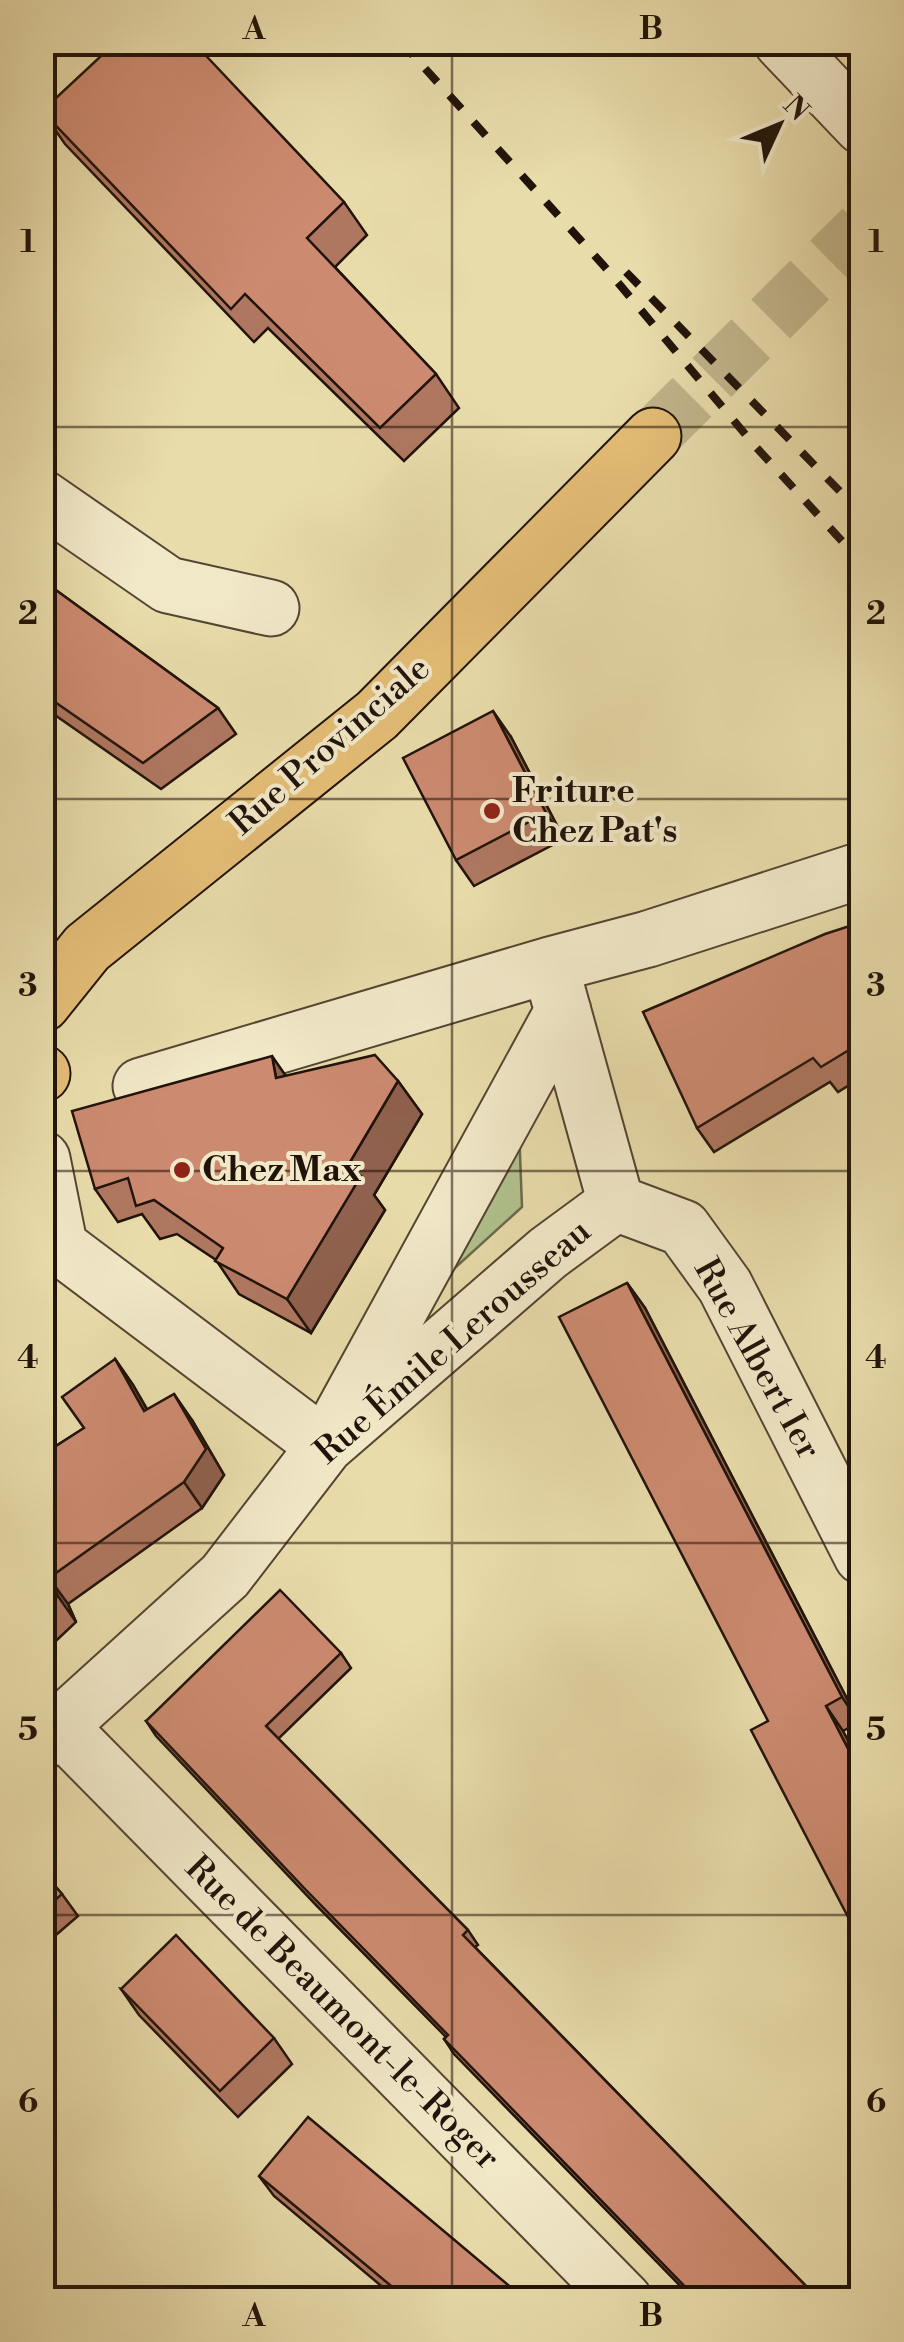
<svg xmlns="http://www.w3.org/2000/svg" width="904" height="2342" font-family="'Libre Bodoni',serif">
  <rect width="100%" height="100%" fill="#e9dcab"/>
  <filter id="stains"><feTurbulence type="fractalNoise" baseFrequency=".002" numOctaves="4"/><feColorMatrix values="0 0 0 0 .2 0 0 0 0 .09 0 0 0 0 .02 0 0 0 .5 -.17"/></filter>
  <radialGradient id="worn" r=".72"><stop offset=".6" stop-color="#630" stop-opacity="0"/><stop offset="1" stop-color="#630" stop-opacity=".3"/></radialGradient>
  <path fill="#b1c28d" stroke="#696a4c" stroke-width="2.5" d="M 519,1128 L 522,1207 L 423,1297 Z"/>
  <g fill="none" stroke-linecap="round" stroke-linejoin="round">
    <path stroke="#c1b48b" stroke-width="55" stroke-dasharray="55 28" stroke-linecap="butt" d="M 653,436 L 862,228"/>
    <g stroke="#534532" stroke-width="59">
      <path id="minor" d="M 782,42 L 862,126
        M 42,498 L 168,585 L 271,608
        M 141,1086 L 550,965
        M 42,1159 L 59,1244
        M 616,1203 L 550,965 L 648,939 L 862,870
        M 616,1203 L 683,1228 L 725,1286 L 862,1556
        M 42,1233 L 325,1446
        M 341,1417 L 563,1011
        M 60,1727 L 624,2300
        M 42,1742 L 225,1576 L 325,1446 L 548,1253 L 616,1203"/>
    </g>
    <g stroke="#21130a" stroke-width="59">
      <path id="major" d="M 42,1004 L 87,948 L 377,715 L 653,436
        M 42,1073 L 42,1074"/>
    </g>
    <use href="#minor" stroke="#f1e8c8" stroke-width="55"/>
    <use href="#major" stroke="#e4be76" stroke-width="55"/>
    <path stroke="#21130a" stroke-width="8" stroke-dasharray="18 18" stroke-linecap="butt" d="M 401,42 L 604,266 L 756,447 L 862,563
      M 626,272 L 862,514"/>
  </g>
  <path fill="#af7760" stroke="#21130a" stroke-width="2.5" d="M 42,111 L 344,202 L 367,235 L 335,267 L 436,374 L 459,408 L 404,461 L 268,328 L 254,342 L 65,144 Z
    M 42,580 L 218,708 L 236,734 L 161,789 L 42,706 Z
    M 511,737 L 564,839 L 474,886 L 456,860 Z
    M 862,922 L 862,1077 L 838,1092 L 830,1082 L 714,1152 L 697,1128 Z
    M 286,1076 L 398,1081 L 422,1114 L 374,1195 L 385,1210 L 311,1333 L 239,1294 L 216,1260 L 177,1234 L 160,1239 L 142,1214 L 118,1222 L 95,1189 Z
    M 627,1283 L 645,1308 L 859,1722 L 843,1731 L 768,1721 Z
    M 115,1359 L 133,1385 L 147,1409 L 192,1420 L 224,1475 L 202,1508 L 68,1604 L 76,1622 L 42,1654 L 42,1455 L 84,1428 Z
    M 341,1653 L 351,1668 L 278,1739 L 468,1930 L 478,1945 L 475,1947 L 808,2288 L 817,2300 L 694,2300 L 454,2054 L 444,2039 L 446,2037 L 316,1905 L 156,1736 L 146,1721 Z
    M 42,1871 L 62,1894 L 78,1916 L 42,1947 Z
    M 121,1989 L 274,2038 L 292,2064 L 238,2117 L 139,2015 Z
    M 259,2176 L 520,2295 L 523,2300 L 398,2300 L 274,2196 Z"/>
  <path fill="#8f614e" stroke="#21130a" stroke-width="2.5" d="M 493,711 L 511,737 L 564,839 L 546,813 Z
    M 272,1056 L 295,1089 L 276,1078 Z
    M 398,1081 L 422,1114 L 374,1195 L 385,1210 L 311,1333 L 287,1299 L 347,1167 Z
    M 627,1283 L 645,1308 L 859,1722 L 842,1697 Z
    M 115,1359 L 133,1385 L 162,1437 L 144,1411 Z
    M 174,1394 L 192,1420 L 224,1475 L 202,1508 L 184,1482 Z
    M 49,1578 L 68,1604 L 76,1622 L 58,1596 Z
    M 826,1706 L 843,1731 L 862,1767 L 862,1776 Z"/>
  <path fill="#cc8a70" stroke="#21130a" stroke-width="2.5" d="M 116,42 L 193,42 L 344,202 L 307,238 L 436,374 L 380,428 L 245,294 L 231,309 L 42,111 Z
    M 42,580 L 218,708 L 143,763 L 42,693 Z
    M 493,711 L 546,813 L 456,860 L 403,758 Z
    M 862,922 L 862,1042 L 821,1067 L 813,1058 L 697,1128 L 643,1012 L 825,934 Z
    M 375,1055 L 398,1081 L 347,1167 L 361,1176 L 287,1299 L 215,1261 L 223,1248 L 154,1200 L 136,1206 L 128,1178 L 95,1189 L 72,1111 L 272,1056 L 276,1078 Z
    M 627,1283 L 842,1697 L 826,1706 L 862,1776 L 862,1944 L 751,1730 L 768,1721 L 559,1317 Z
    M 115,1359 L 144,1411 L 174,1394 L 206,1449 L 184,1482 L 49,1578 L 58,1596 L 42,1611 L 42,1455 L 84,1428 L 62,1397 Z
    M 280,1590 L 341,1653 L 266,1726 L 468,1930 L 463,1935 L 808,2288 L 796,2300 L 698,2300 L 444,2039 L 448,2035 L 306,1890 L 146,1721 Z
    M 42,1871 L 62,1894 L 42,1912 Z
    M 176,1935 L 274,2038 L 220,2091 L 121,1989 Z
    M 308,2117 L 520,2295 L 516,2300 L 408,2300 L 259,2176 Z"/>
  <path fill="none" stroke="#21130a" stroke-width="2.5" stroke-opacity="0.55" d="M 452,42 L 452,2300M 42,427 L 862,427M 42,799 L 862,799M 42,1171 L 862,1171M 42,1543 L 862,1543M 42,1915 L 862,1915"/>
  <g fill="#8f2418" stroke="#f1e8c8" stroke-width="4">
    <circle cx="492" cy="811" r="10"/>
    <circle cx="182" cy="1170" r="10"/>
  </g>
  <g text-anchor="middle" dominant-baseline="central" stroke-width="8" stroke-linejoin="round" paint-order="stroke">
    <g font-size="35" fill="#21130a" stroke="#f1e8c8">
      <text transform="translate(330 746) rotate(-41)">Rue Provinciale</text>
      <text transform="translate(453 1342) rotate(-41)">Rue Émile Lerousseau</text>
      <text transform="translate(757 1359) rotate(61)">Rue Albert Ier</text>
      <text transform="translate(342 2013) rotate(45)">Rue de Beaumont-le-Roger</text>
    </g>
    <g font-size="35" font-weight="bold" fill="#21130a" stroke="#f1e8c8" text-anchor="start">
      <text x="512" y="791">Friture<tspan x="512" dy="40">Chez Pat's</tspan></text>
      <text x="202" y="1170">Chez Max</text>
    </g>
  </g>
  <rect width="904" height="2342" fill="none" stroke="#e9dcab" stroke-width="110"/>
  <g transform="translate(779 125) rotate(46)" stroke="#f1e8c8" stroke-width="8" paint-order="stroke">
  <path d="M0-8L18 38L0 25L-18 38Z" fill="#21130a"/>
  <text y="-15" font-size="28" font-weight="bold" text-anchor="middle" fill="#21130a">N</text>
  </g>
  <rect x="55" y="55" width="794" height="2232" fill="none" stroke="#21130a" stroke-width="4"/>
  <g font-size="32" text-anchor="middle" font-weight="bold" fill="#21130a">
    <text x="254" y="39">A</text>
    <text x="651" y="39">B</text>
    <text x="28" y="252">1</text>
    <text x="876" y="252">1</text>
    <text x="28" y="624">2</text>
    <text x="876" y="624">2</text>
    <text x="28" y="996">3</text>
    <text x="876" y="996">3</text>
    <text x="28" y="1368">4</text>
    <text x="876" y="1368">4</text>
    <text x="28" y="1740">5</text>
    <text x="876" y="1740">5</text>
    <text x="28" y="2112">6</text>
    <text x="876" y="2112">6</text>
    <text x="254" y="2326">A</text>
    <text x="651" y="2326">B</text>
  </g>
  <rect width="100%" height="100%" filter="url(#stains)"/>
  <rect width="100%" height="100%" fill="url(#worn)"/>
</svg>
